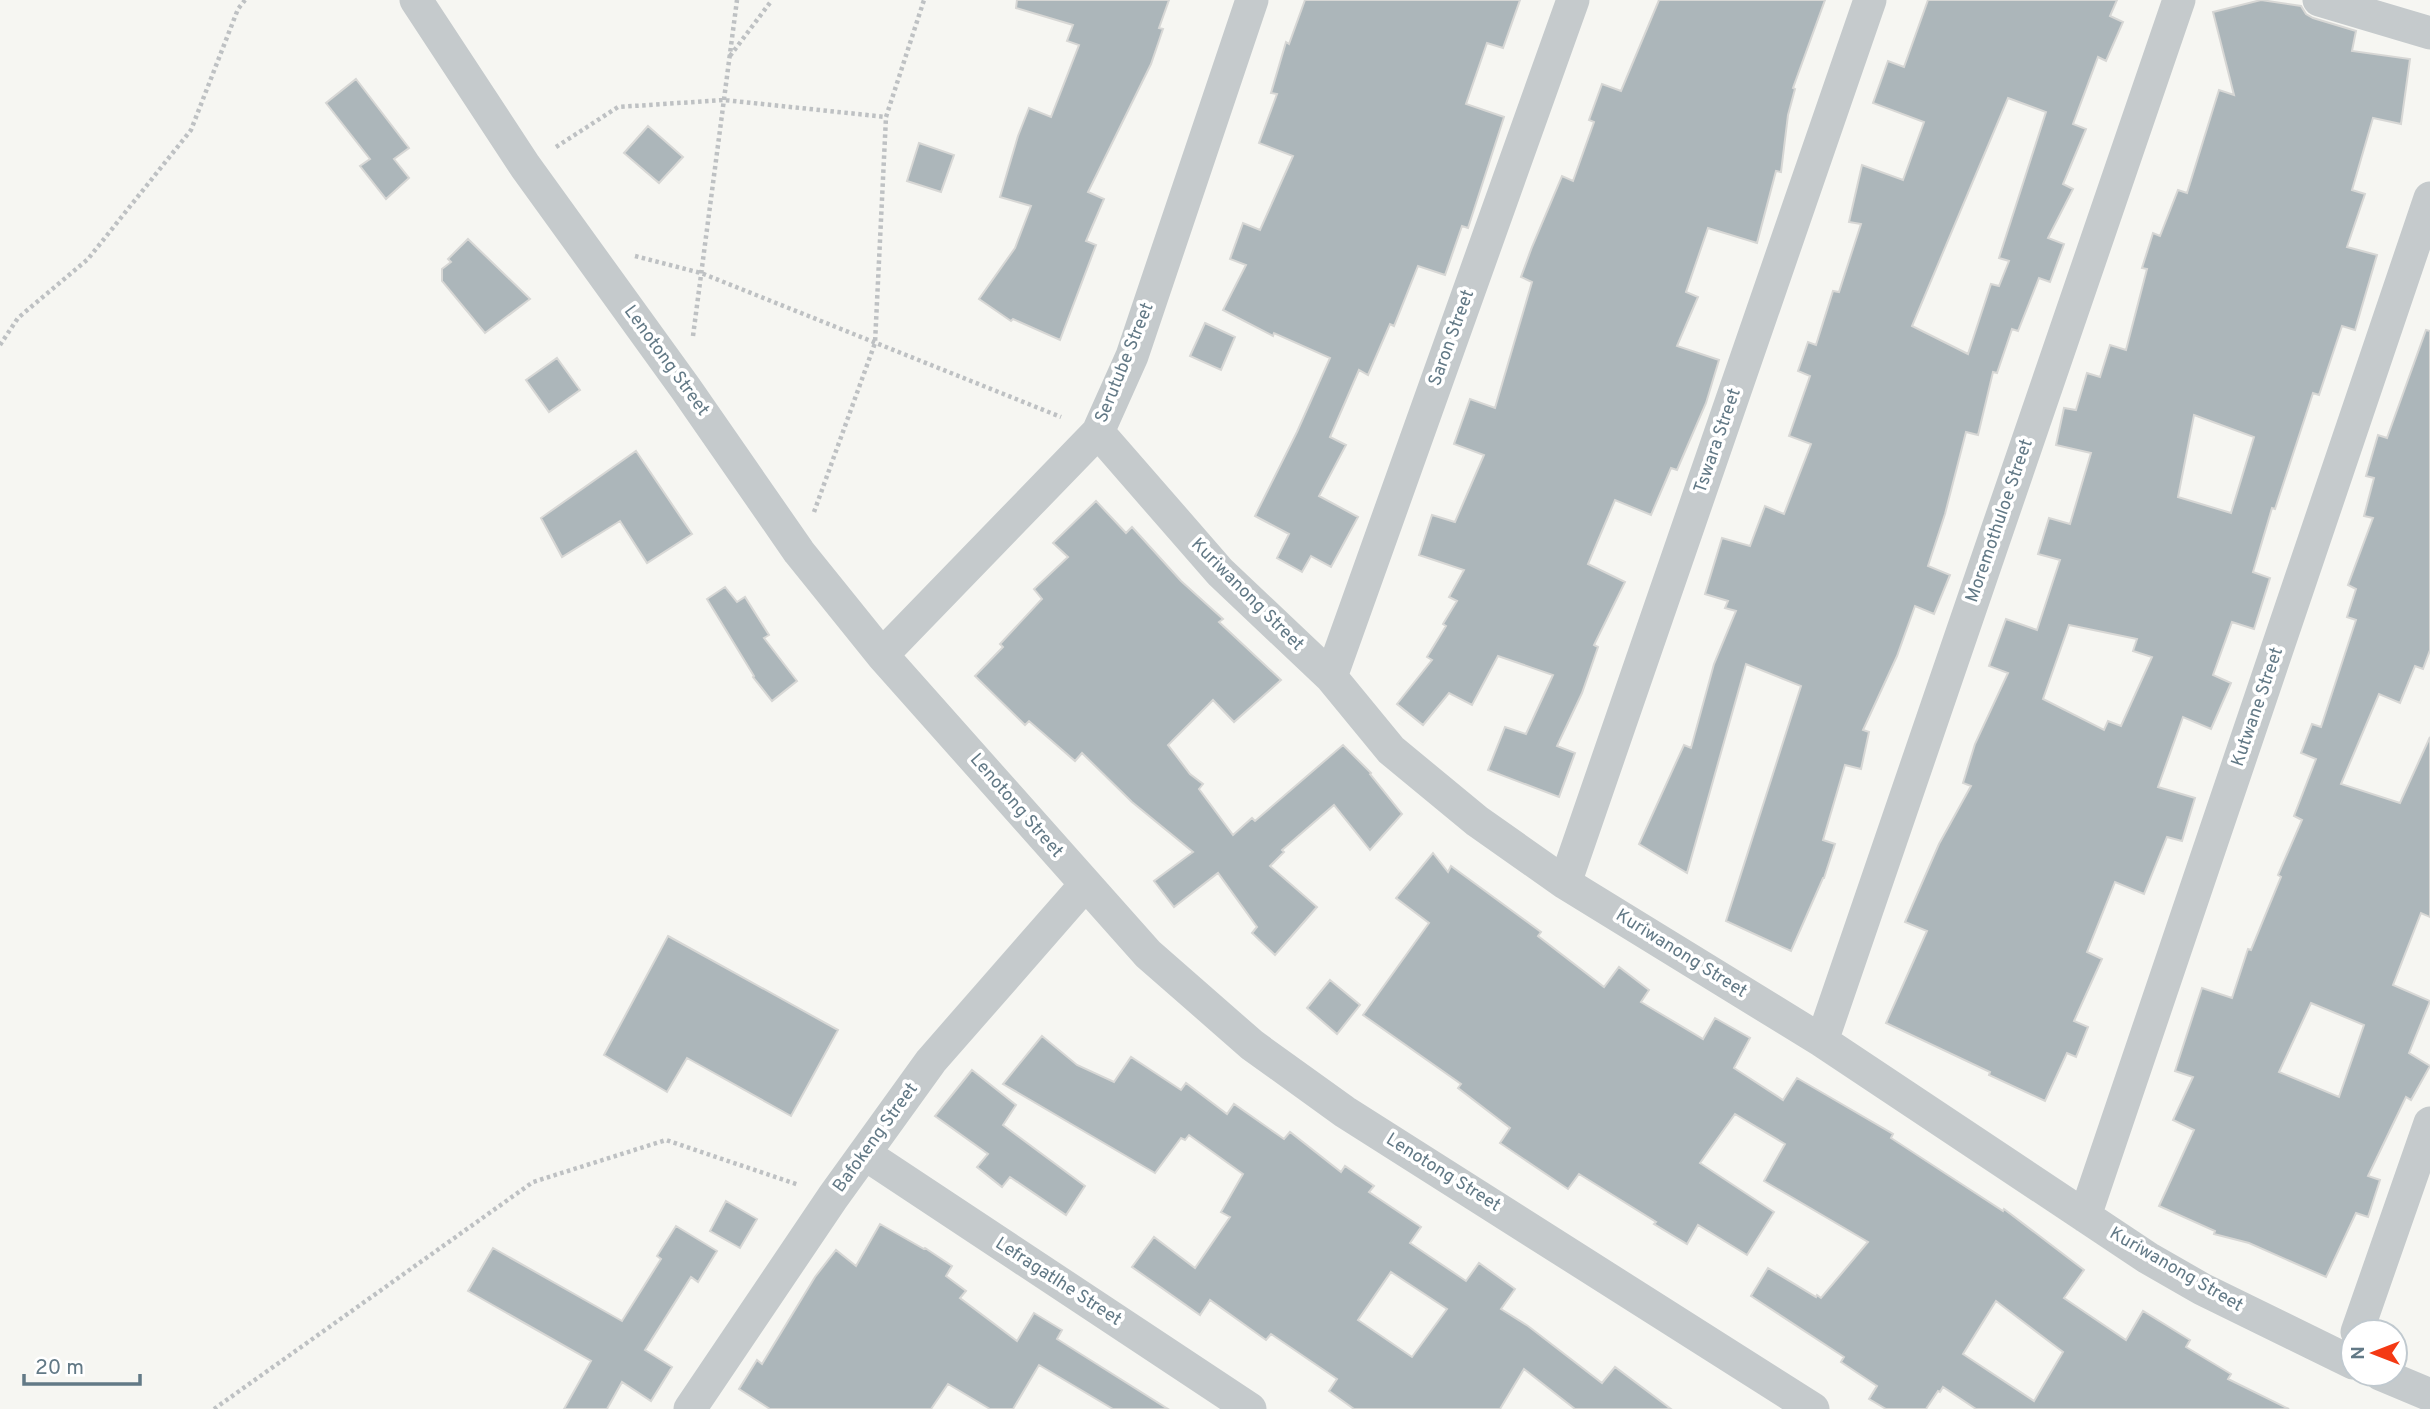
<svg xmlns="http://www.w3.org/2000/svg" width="2430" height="1409" font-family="Overpass,sans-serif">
  <rect width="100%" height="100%" fill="#f6f6f2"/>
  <path fill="#acb6ba" stroke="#d7d7d5" stroke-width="2" fill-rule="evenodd" d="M 1017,0 L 1169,0 L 1159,28 L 1163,29 L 1151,64 L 1088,192 L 1104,199 L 1086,241 L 1096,245 L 1060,340 L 1013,319 L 1011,321 L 979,299 L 1015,248 L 1031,206 L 1000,197 L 1018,136 L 1029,108 L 1051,117 L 1079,45 L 1067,41 L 1073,25 L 1016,8 Z
    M 1305,0 L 1520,0 L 1503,48 L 1487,43 L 1466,104 L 1504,117 L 1468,228 L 1462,226 L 1445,275 L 1418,266 L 1394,326 L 1390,324 L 1368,375 L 1359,370 L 1330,437 L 1346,445 L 1319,496 L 1358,517 L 1331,567 L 1311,556 L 1302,572 L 1277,558 L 1289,534 L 1255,516 L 1297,432 L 1330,358 L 1274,333 L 1273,336 L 1223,310 L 1246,265 L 1230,259 L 1243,223 L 1260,230 L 1293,156 L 1259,143 L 1277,94 L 1271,93 L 1286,42 L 1289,44 Z
    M 1659,0 L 1825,0 L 1793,88 L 1795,89 L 1788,115 L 1781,172 L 1776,171 L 1757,243 L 1708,228 L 1686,292 L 1698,297 L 1677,346 L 1719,360 L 1706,403 L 1677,470 L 1671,468 L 1651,515 L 1615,500 L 1588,564 L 1625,582 L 1594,645 L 1598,647 L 1582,693 L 1557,746 L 1575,753 L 1559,797 L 1488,770 L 1505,727 L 1526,734 L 1553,675 L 1498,656 L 1472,705 L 1449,693 L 1423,725 L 1397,704 L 1432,660 L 1427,657 L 1446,626 L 1443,624 L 1457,601 L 1449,597 L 1464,570 L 1419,555 L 1432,515 L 1455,522 L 1484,455 L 1454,444 L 1470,399 L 1495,408 L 1532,282 L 1521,277 L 1532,247 L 1562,176 L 1573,181 L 1594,122 L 1589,120 L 1602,84 L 1621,91 Z
    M 1928,0 L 2117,0 L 2110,16 L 2123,22 L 2106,61 L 2098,57 L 2073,124 L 2086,129 L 2063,184 L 2073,189 L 2048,238 L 2064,244 L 2050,282 L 2039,278 L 2018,331 L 2012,329 L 1997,373 L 1993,372 L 1978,435 L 1966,432 L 1945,514 L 1928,566 L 1950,575 L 1934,614 L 1915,606 L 1897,656 L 1863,730 L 1869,732 L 1861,769 L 1845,765 L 1823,840 L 1835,844 L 1824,878 L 1823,878 L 1791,951 L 1726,921 L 1801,686 L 1746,664 L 1687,873 L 1639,844 L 1684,745 L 1691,748 L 1714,664 L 1736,611 L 1725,608 L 1728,601 L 1705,594 L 1722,538 L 1750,546 L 1765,506 L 1784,514 L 1811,444 L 1789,436 L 1810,376 L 1798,371 L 1808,342 L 1816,345 L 1833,291 L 1839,292 L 1861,224 L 1849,222 L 1862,165 L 1903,180 L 1924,122 L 1873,103 L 1888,61 L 1904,67 ZM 2008,98 L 2046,112 L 1999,258 L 2009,261 L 1999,286 L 1991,284 L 1968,354 L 1912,326 Z
    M 2261,0 L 2301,6 L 2306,14 L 2313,18 L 2356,31 L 2352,51 L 2410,59 L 2401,124 L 2373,118 L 2352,190 L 2365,194 L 2347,247 L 2377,255 L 2355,330 L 2342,326 L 2319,395 L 2313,393 L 2275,509 L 2272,508 L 2253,572 L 2270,578 L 2254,629 L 2232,622 L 2213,675 L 2231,683 L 2211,729 L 2183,717 L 2158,787 L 2195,798 L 2182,841 L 2167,837 L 2144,894 L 2115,882 L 2087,952 L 2102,959 L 2074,1021 L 2088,1027 L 2076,1057 L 2067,1053 L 2045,1101 L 1989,1075 L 1990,1072 L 1886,1023 L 1927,931 L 1905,922 L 1939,844 L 1971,786 L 1963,783 L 1975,744 L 2008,673 L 1989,666 L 2006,619 L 2037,630 L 2060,560 L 2038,554 L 2049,518 L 2070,524 L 2091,453 L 2056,445 L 2064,408 L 2076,410 L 2087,373 L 2100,377 L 2110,345 L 2126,350 L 2147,269 L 2142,268 L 2153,233 L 2160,236 L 2178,190 L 2187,193 L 2219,90 L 2234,95 L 2213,12 ZM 2194,415 L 2254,437 L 2231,513 L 2178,497 ZM 2069,625 L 2137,639 L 2133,651 L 2152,657 L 2121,726 L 2108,721 L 2104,730 L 2043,699 Z
    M 356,79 L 409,148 L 394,159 L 409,178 L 386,199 L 360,166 L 370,159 L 326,103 Z
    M 648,126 L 683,157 L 659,183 L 624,153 Z
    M 919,143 L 954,155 L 941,192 L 907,181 Z
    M 468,239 L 530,299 L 485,333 L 442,281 L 442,269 L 451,262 L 448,259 Z
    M 1205,323 L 1235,337 L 1221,370 L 1190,356 Z
    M 2426,330 L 2430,331 L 2430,650 L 2423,669 L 2415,666 L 2400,703 L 2379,694 L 2341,784 L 2400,803 L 2430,737 L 2430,917 L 2421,913 L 2393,985 L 2430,1001 L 2409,1053 L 2430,1066 L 2411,1100 L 2406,1097 L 2368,1176 L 2380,1180 L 2368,1217 L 2356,1213 L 2326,1277 L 2249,1243 L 2214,1234 L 2215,1231 L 2159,1206 L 2194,1130 L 2173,1120 L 2193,1077 L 2175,1071 L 2202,988 L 2232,998 L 2248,949 L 2251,950 L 2281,877 L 2278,875 L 2302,820 L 2294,816 L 2316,759 L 2301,753 L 2312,724 L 2321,727 L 2356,620 L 2347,617 L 2356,589 L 2348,585 L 2373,518 L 2364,516 L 2374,478 L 2366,476 L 2378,435 L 2387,438 ZM 2311,1003 L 2364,1025 L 2339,1097 L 2279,1072 Z
    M 557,358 L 580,390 L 549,412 L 526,380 Z
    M 636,451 L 692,534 L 647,563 L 620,521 L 562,557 L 541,518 Z
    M 1096,501 L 1126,533 L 1132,527 L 1181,581 L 1223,619 L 1219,622 L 1281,680 L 1234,722 L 1213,700 L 1168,745 L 1190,774 L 1203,784 L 1199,789 L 1233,835 L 1252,818 L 1255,821 L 1343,745 L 1371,773 L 1370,774 L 1402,814 L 1370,850 L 1334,805 L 1282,850 L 1284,852 L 1270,866 L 1317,907 L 1275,955 L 1252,933 L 1257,927 L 1218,873 L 1174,907 L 1154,881 L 1193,852 L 1132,802 L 1082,753 L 1075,761 L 1029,721 L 1025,725 L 975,676 L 1003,647 L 1000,644 L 1042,599 L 1034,589 L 1068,557 L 1053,543 Z
    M 725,587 L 737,602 L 745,597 L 769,635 L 764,638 L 797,681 L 772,701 L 753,677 L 754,676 L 707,599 Z
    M 1433,853 L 1448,872 L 1451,866 L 1541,932 L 1538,936 L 1604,987 L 1619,967 L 1649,990 L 1641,1002 L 1703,1039 L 1715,1018 L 1750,1038 L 1734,1068 L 1783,1100 L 1797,1078 L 1893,1134 L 1891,1138 L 2003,1211 L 2004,1209 L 2084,1270 L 2064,1298 L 2126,1340 L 2143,1311 L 2190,1340 L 2186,1347 L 2231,1374 L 2228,1379 L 2289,1409 L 1976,1409 L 1943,1387 L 1940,1392 L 1938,1391 L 1926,1409 L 1886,1409 L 1869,1399 L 1877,1386 L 1841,1362 L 1844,1357 L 1751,1296 L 1768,1268 L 1816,1297 L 1817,1295 L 1821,1298 L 1868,1242 L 1764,1181 L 1785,1144 L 1735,1114 L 1700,1163 L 1774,1212 L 1747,1255 L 1698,1225 L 1687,1244 L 1654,1224 L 1656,1222 L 1579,1174 L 1568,1189 L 1500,1143 L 1510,1128 L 1458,1088 L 1461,1084 L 1363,1015 L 1429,923 L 1396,898 ZM 1996,1301 L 2063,1352 L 2034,1401 L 1963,1354 Z
    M 668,936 L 838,1030 L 791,1116 L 687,1058 L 667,1092 L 604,1055 Z
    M 1330,980 L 1360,1005 L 1337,1034 L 1307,1008 Z
    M 1042,1036 L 1077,1065 L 1114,1082 L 1131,1057 L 1181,1090 L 1186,1083 L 1227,1114 L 1234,1104 L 1284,1139 L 1290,1132 L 1341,1172 L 1345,1166 L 1374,1186 L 1369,1192 L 1421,1227 L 1410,1243 L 1466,1281 L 1479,1263 L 1515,1289 L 1501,1309 L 1528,1326 L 1602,1383 L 1615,1367 L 1671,1409 L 1575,1409 L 1524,1369 L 1500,1409 L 1354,1409 L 1329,1391 L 1337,1379 L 1271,1334 L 1266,1340 L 1210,1300 L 1200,1315 L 1132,1267 L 1154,1237 L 1195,1268 L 1230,1217 L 1221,1212 L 1243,1174 L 1189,1135 L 1185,1140 L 1181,1138 L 1155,1173 L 1003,1084 ZM 1391,1272 L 1447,1309 L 1412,1357 L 1358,1320 Z
    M 972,1070 L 1016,1105 L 1003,1125 L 1085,1186 L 1066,1215 L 1010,1177 L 1002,1187 L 977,1167 L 988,1154 L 935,1116 Z
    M 726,1201 L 757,1219 L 740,1248 L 710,1231 Z
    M 880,1224 L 924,1249 L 925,1248 L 952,1266 L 946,1276 L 966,1291 L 960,1298 L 1017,1341 L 1034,1313 L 1062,1330 L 1057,1339 L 1168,1409 L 1113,1409 L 1039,1365 L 1013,1409 L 990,1409 L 948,1384 L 931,1409 L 770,1409 L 739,1389 L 757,1360 L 762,1364 L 815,1277 L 836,1250 L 856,1266 Z
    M 676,1226 L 717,1251 L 698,1282 L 691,1277 L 645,1350 L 672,1367 L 651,1401 L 622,1382 L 607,1409 L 564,1409 L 591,1361 L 468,1291 L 493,1248 L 622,1321 L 661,1259 L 657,1256 Z"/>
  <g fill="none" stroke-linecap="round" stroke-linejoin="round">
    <path stroke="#bec1c3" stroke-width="4.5" stroke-dasharray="3.5 3.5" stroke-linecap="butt" d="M 730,56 L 772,0
      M 556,147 L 618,107 L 724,100 L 886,117
      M 635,256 L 701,273 L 1061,417
      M 693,336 L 737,0
      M 0,345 L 18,318 L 88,259 L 191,130 L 238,9 L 245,0
      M 814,512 L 875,343 L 886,117 L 924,0
      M 214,1409 L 533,1182 L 666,1140 L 799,1185"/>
    <path stroke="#c5cacc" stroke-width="33" d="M 416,0 L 525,166 L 686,389 L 799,552 L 882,655 L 1148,954 L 1252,1045 L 1345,1112 L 1813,1409
      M 2319,0 L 2430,33
      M 1098,432 L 1220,572 L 1331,677 L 1391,750 L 1477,821 L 1565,883 L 1822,1041 L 2148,1258 L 2202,1289 L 2353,1363
      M 882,655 L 1098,432 L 1132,356 L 1252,0
      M 1331,677 L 1573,0
      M 1565,883 L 1870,0
      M 1822,1041 L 2179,0
      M 865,1154 L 1250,1409
      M 2085,1216 L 2430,198
      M 2357,1332 L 2430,1123
      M 2380,1374 L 2430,1395
      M 690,1409 L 833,1197 L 931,1061 L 1085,885"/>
  </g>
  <g text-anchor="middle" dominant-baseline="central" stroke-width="7" stroke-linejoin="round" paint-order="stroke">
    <g font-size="18" fill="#627986" stroke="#fff">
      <text transform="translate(1452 338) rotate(-70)">Saron Street</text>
      <text transform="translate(666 361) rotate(54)">Lenotong Street</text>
      <text transform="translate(1125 363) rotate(-68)">Serutube Street</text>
      <text transform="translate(1718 441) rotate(-71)">Tswara Street</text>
      <text transform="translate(2000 521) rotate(-71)">Moremothuloe Street</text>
      <text transform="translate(1247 595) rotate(45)">Kuriwanong Street</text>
      <text transform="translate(2258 707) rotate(-71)">Kutwane Street</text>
      <text transform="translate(1016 806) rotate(49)">Lenotong Street</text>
      <text transform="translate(1681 954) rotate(32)">Kuriwanong Street</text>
      <text transform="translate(876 1138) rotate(-54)">Bafokeng Street</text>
      <text transform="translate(1443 1173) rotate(32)">Lenotong Street</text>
      <text transform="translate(2176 1270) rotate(30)">Kuriwanong Street</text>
      <text transform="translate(1058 1282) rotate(33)">Lefragatlhe Street</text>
    </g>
  </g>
  <g transform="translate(2374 1353) rotate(270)"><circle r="33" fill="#ffffff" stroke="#c0c9cf" stroke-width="2"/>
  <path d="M0-5L12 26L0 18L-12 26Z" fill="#f43914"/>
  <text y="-10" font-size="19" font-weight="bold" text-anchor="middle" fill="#627986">N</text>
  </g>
  <path d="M24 1374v10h116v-10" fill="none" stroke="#627986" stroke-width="3.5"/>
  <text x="35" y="1374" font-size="21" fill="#627986" stroke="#ffffff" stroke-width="5" paint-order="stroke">20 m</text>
</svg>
